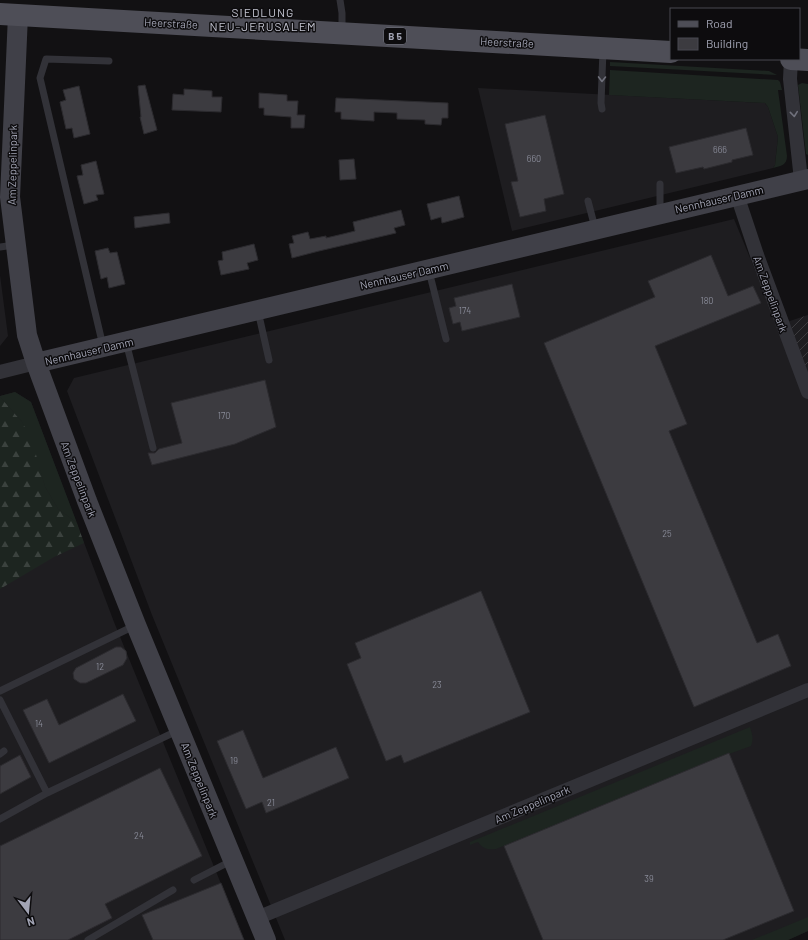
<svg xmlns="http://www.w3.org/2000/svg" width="808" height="940" font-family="Barlow,sans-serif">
  <defs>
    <pattern id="industrial-furrows" width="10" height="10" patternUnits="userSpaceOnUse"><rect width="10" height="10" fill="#1e1d20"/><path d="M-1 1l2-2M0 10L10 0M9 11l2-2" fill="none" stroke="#3c3b3e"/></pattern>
    <pattern id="forest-firs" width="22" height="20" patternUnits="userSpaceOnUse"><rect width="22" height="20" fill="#1d2520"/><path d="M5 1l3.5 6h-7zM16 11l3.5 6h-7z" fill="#3b423e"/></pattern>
  </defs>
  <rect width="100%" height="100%" fill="#121113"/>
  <path fill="#1e1d20" d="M 478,88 L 765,103 L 768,107 L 778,137 L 775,165 L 773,168 L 512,231 Z
    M 734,219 L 808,399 L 808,931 L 788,940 L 285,940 L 152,615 L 67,391 L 74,378 Z
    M 0,275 L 8,336 L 0,346 Z
    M 15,392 L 31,402 L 114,622 L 244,940 L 0,940 L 0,396 Z"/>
  <path fill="url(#industrial-furrows)" d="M 808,315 L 808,399 L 778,325 Z"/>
  <path fill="#1d2520" d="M 610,62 L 769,71 L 777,75 L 610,66 Z
    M 610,70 L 778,80 L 780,82 L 782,90 L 778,90 L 787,156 C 787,165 781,166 773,168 L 775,165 L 778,137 L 768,107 L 765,103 L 609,95 Z
    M 802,83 L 808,84 L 808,155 L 806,154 L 798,85 Z
    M 15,392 L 31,402 L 77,523 L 58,509 L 45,487 L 40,470 L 22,422 L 0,397 L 0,396 Z
    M 750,727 C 752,734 754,738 751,746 L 729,754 L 729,753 L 496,849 C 488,850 483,849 478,842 L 470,845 L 470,842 Z
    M 808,917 L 808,931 L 788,940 L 752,940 Z"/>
  <path fill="url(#forest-firs)" d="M 0,397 L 22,422 L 32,440 L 45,487 L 58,509 L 77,523 L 84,543 L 54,557 L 0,589 Z"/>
  <path fill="#3c3b40" stroke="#2c2b2f" d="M 145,85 L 157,130 L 144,134 L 140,117 L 141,117 L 138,86 Z
    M 79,86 L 90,134 L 74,138 L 72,128 L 66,129 L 60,102 L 66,100 L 63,90 Z
    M 184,89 L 212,91 L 212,97 L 222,97 L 221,112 L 172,110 L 173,94 L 184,95 Z
    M 259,93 L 287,95 L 287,101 L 298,101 L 297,115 L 305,115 L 304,128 L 291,128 L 291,117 L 264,115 L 264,108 L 259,108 Z
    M 336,98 L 448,103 L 448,118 L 442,118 L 441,125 L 425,124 L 425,120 L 397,119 L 397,113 L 374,112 L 374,121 L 341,119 L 341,112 L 335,112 Z
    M 545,115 L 564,194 L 544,199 L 546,211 L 520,217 L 511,182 L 518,181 L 505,124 Z
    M 746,128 L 753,155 L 732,160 L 732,162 L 704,169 L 703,167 L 676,173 L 669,147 Z
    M 354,159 L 356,179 L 340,180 L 339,160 Z
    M 96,161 L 104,194 L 96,195 L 98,200 L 84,204 L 77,176 L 83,175 L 81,165 Z
    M 459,196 L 464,217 L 442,223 L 441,217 L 431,220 L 427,204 Z
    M 401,210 L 405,225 L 394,228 L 396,233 L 319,251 L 292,258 L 289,244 L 294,243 L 292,236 L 308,232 L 310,239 L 326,236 L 326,238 L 343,234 L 355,231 L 353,222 Z
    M 169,213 L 170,223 L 135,228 L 134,217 Z
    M 254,244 L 258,260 L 247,263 L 249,269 L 221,275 L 218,261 L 223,260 L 222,252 Z
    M 108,248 L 110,253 L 117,252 L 125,284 L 109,288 L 107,277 L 101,279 L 95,251 Z
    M 711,255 L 728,296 L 753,286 L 761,303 L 655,346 L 687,424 L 669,431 L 757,643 L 778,634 L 791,666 L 694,707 L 544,343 L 655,297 L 648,281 Z
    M 512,284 L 520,317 L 462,331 L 460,322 L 453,324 L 449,308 L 456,306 L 454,298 Z
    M 265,380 L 276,427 L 235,444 L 152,465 L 148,453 L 155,453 L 159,449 L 182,443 L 171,403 Z
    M 481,591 L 530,712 L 404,763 L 401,755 L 386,761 L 347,664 L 361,658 L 355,643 Z
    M 116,647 L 121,647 L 126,651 L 127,658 L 123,665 L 86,683 L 80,683 L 74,679 L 73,673 L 76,668 Z
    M 123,694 L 136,721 L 49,763 L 23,710 L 47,699 L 59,725 Z
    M 243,730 L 263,778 L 336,747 L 349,778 L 266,813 L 262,802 L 246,809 L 217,741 Z
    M 729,753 L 794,911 L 723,940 L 543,940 L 504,846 Z
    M 20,755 L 31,777 L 0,794 L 0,766 Z
    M 160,768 L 202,856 L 105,904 L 112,918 L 68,940 L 0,940 L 0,846 Z
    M 221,883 L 244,940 L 153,940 L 142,915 Z"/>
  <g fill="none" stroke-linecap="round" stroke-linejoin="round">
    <path stroke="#323238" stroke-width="7" d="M 340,0 L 342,13 L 342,31
      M 602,109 L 601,103 L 603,50
      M 588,201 L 595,228
      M 660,213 L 660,184
      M 0,247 L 14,245
      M 429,271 L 446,339
      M 258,311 L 269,360
      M 126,342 L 153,448
      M 103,346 L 40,78 L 46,59 L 109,61
      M 0,691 L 134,626
      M 0,700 L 47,793
      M 0,754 L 4,751
      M 0,819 L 47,793 L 179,730
      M 194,880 L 233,860
      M 88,940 L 173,890"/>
    <path stroke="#323238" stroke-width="14" d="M 791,59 L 790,79 L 801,180
      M 737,195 L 757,255 L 808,392
      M 0,372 L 36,363
      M 257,918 L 808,690"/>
    <path stroke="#404048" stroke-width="20" d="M 18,15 L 10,197 L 27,335 L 36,363 L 87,501 L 136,625 L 266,940
      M 36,363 L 808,179"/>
    <path stroke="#4e4e57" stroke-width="22" d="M 0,14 L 671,52
      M 791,59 L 808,60"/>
  </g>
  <defs><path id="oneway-chevron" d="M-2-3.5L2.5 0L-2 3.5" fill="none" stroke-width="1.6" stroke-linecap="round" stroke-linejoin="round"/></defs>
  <g stroke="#70717c">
    <use href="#oneway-chevron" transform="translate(602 79) rotate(91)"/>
    <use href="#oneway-chevron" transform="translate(794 114) rotate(84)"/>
  </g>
  <g text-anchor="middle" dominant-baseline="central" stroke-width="3" stroke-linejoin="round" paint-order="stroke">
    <g font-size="9" fill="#888a97">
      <text x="720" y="149">666</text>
      <text x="534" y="158">660</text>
      <text x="707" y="300">180</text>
      <text x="465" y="310">174</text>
      <text x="224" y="415">170</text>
      <text x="667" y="533">25</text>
      <text x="100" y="666">12</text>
      <text x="437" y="684">23</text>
      <text x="39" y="723">14</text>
      <text x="234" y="760">19</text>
      <text x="271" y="802">21</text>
      <text x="139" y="835">24</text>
      <text x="649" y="878">39</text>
    </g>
    <rect fill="#0d0c0e" stroke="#757682" stroke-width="1" x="384" y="28" width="22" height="16" rx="3"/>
    <g font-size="10" font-weight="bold" fill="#a2a4b4">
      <text x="395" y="36">B 5</text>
    </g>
    <g font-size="11" fill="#a2a4b4" stroke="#0d0c0e">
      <text transform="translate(171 23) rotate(3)">Heerstraße</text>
      <text transform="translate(507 42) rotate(3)">Heerstraße</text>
      <text transform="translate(12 165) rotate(-89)">Am Zeppelinpark</text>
      <text transform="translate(719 199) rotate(-13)">Nennhauser Damm</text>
      <text transform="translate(404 275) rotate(-13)">Nennhauser Damm</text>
      <text transform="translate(771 294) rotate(70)">Am Zeppelinpark</text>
      <text transform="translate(89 351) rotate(-13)">Nennhauser Damm</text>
      <text transform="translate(79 479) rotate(69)">Am Zeppelinpark</text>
      <text transform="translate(200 780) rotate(68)">Am Zeppelinpark</text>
      <text transform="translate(532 804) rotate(-23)">Am Zeppelinpark</text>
    </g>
    <g font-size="12" letter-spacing="1" fill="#c3c4d0" stroke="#0d0c0e">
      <text x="263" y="12">SIEDLUNG<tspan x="263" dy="14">NEU-JERUSALEM</tspan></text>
    </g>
  </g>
  <rect x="670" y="8" width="130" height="52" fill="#0d0c0e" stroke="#494950"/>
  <rect x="678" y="21" width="20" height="6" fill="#4e4e57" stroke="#494950"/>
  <text x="706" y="28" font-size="12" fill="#a2a4b4">Road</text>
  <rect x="678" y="38" width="20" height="12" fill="#3c3b40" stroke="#494950"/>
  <text x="706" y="48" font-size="12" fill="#a2a4b4">Building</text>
  <g transform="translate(28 912) rotate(164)" stroke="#0d0c0e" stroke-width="3" paint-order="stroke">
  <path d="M0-3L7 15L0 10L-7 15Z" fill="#a2a4b4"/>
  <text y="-6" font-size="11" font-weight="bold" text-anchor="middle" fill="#a2a4b4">N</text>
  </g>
</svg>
